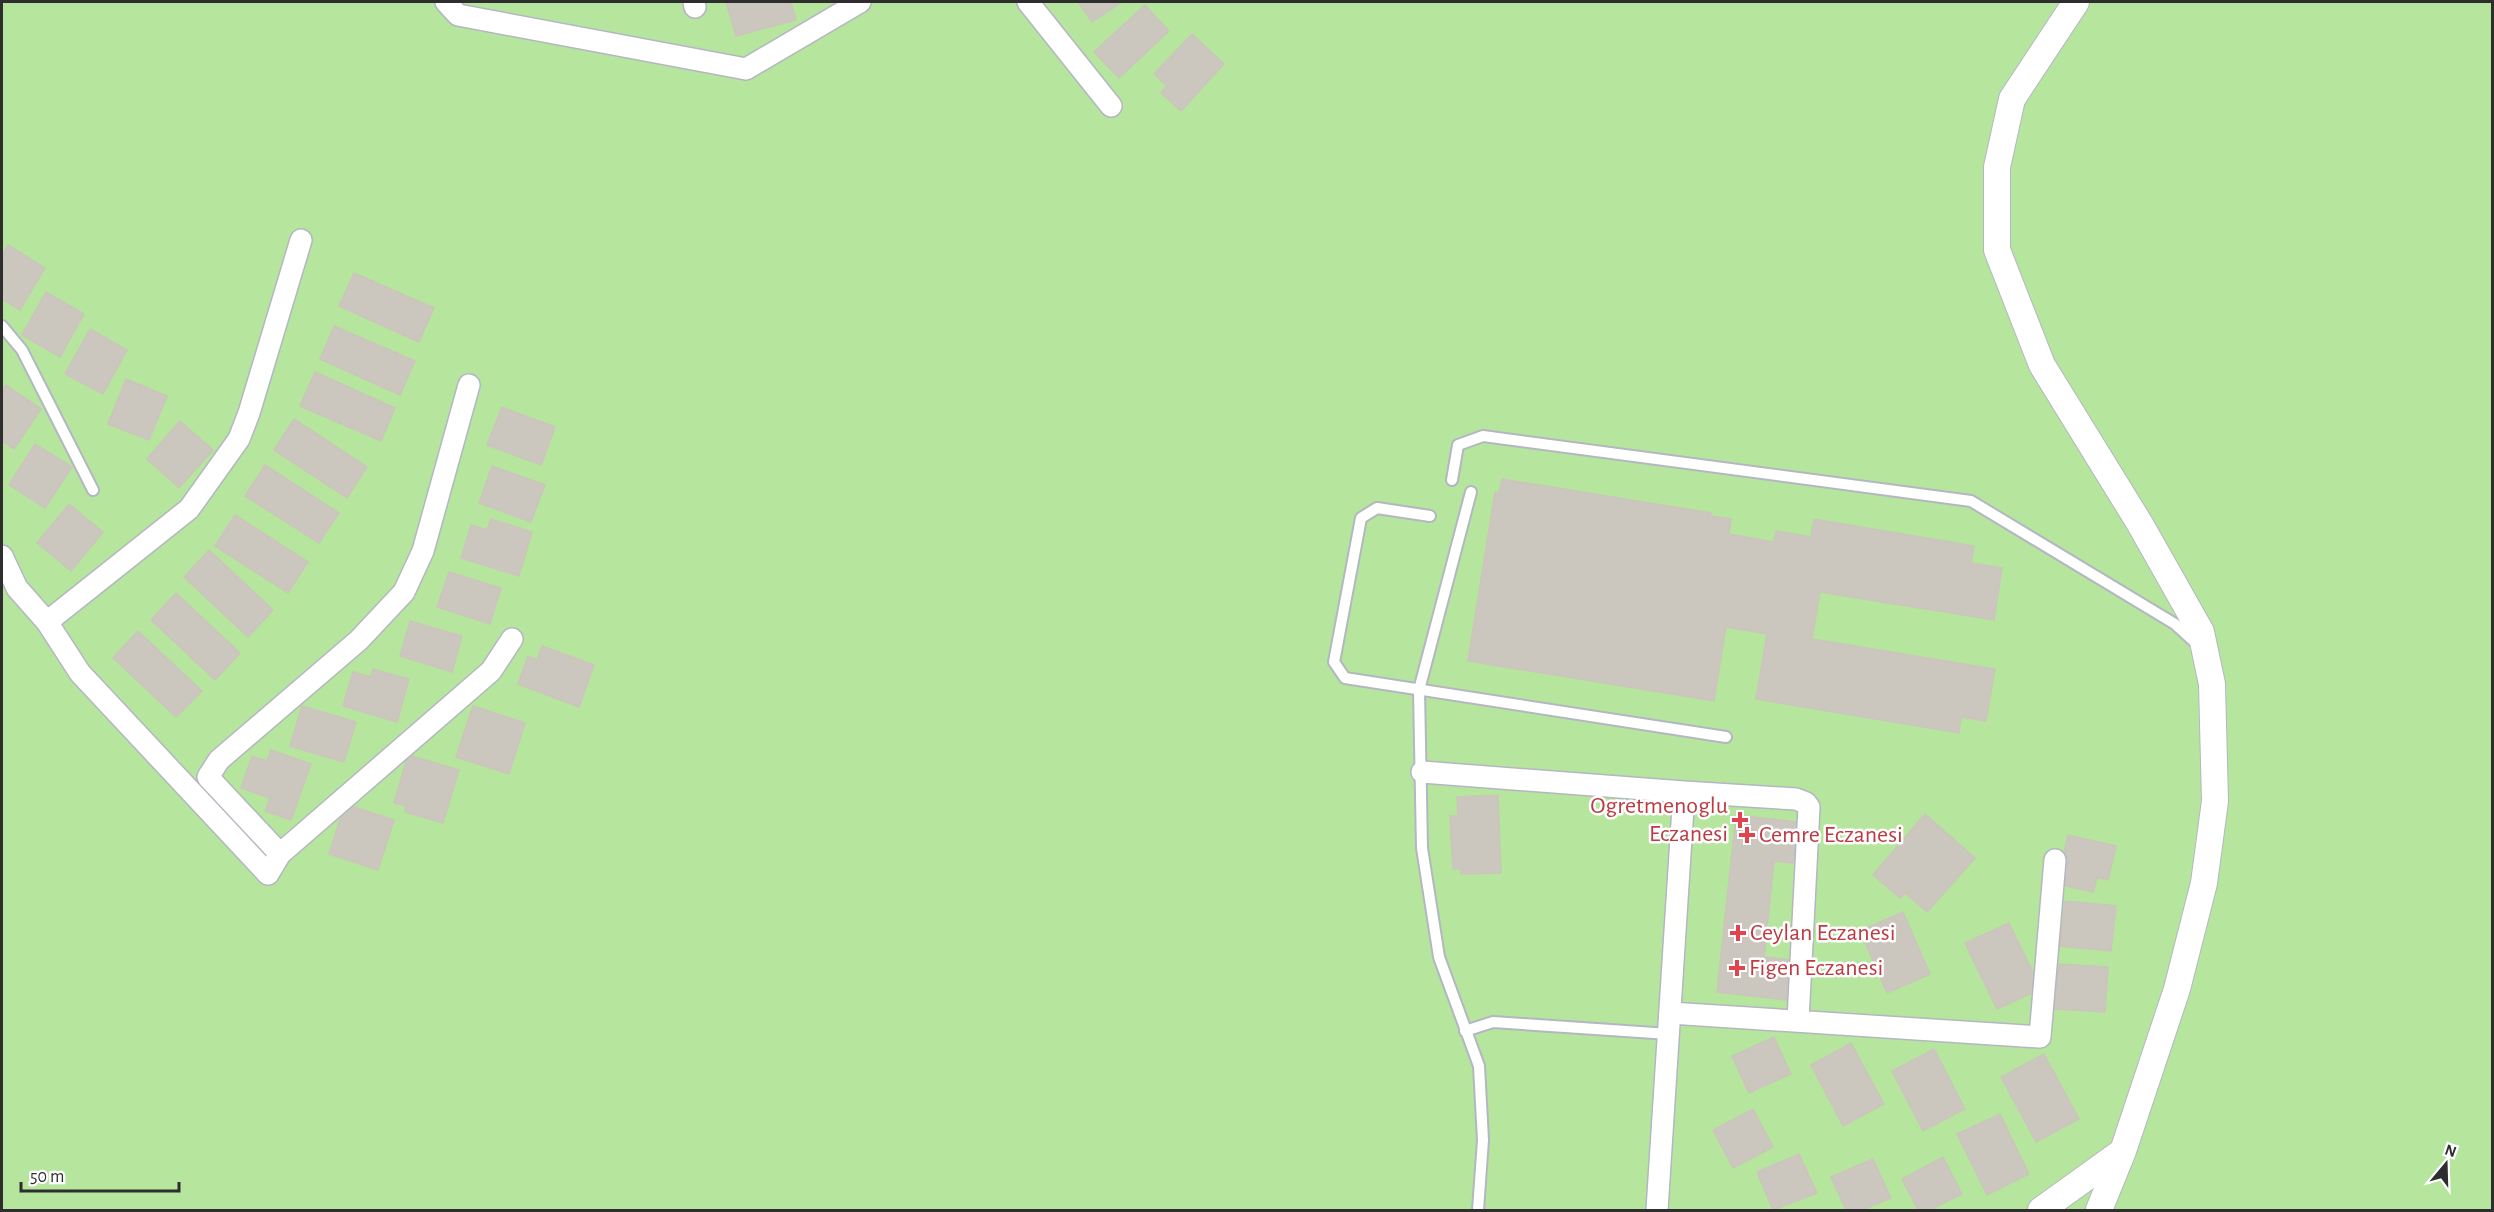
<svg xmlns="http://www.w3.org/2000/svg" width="2494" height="1212" font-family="'Alegreya Sans',sans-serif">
  <rect width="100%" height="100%" fill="#efe9e1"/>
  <path fill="#b6e59e" d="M 2,2 L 2492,2 L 2492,1210 L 2,1210 Z"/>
  <path fill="#cbc7bf" stroke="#cbc5ba" stroke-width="1.5" d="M 726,2 L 791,2 L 796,20 L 736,36 Z
    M 1078,2 L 1122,2 L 1092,22 Z
    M 1145,5 L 1169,31 L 1119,78 L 1094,52 Z
    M 1192,34 L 1224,64 L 1181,111 L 1161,93 L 1167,86 L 1154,74 Z
    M 8,245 L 45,268 L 20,310 L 2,299 L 2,256 Z
    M 354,273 L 434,308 L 419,342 L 339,306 Z
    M 46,292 L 84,314 L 60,357 L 22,335 Z
    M 334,326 L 415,361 L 400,395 L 320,359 Z
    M 90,329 L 127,350 L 103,394 L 65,374 Z
    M 315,372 L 395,408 L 381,441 L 300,406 Z
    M 126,379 L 167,396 L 149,440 L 108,424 Z
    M 6,385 L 41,409 L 14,449 L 2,441 L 2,391 Z
    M 502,407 L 555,427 L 541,465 L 487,445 Z
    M 294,419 L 367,467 L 347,498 L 274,450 Z
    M 180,421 L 213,450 L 179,488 L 147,459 Z
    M 35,444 L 72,467 L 45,508 L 9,485 Z
    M 265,465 L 339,513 L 319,543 L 245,496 Z
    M 492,466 L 545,485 L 531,522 L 479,503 Z
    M 1502,479 L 1711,513 L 1710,516 L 1731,519 L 1729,534 L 1774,542 L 1776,531 L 1811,537 L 1814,519 L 1974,546 L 1971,563 L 2002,568 L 1994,620 L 1820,592 L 1812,639 L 1995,669 L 1986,721 L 1961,717 L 1959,733 L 1756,699 L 1767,634 L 1726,627 L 1714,701 L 1468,661 L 1495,492 L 1499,493 Z
    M 69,504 L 103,532 L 71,571 L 37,543 Z
    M 235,515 L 308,562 L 288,593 L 215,546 Z
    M 491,519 L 532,532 L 519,576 L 461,558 L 471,525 L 487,530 Z
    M 209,550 L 273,610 L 248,637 L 184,577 Z
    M 449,572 L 501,588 L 490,624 L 437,607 Z
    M 176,593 L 240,653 L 215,680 L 151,620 Z
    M 410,621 L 462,636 L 452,672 L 400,656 Z
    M 138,631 L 202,691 L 176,717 L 113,658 Z
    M 542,646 L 594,665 L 579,707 L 518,684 L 528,656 L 537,660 Z
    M 373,669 L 409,679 L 397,722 L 343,706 L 353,672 L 371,677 Z
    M 302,706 L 356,722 L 344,762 L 290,746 Z
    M 473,706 L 525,723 L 509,774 L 456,757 Z
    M 271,750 L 311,764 L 291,820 L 265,811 L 270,798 L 241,788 L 252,756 L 267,761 Z
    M 408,755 L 459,770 L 443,823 L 405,812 L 406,806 L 394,803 Z
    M 1498,795 L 1501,873 L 1461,874 L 1461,869 L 1453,869 L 1450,816 L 1458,816 L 1457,797 Z
    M 345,804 L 394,820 L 378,870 L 329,854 Z
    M 1925,814 L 1975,858 L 1927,912 L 1905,893 L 1900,898 L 1873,875 Z
    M 1736,815 L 1805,823 L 1801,864 L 1774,861 L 1764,957 L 1790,960 L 1786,1000 L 1717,992 Z
    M 2068,835 L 2116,846 L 2108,880 L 2097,878 L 2093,892 L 2057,884 Z
    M 2065,901 L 2116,906 L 2111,951 L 2060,946 Z
    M 1903,912 L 1930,974 L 1887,993 L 1860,931 Z
    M 2009,923 L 2041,989 L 1997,1009 L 1965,943 Z
    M 2058,964 L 2108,967 L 2105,1012 L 2055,1009 Z
    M 1774,1037 L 1791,1074 L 1749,1093 L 1732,1056 Z
    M 1851,1043 L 1884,1104 L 1843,1126 L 1811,1065 Z
    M 1934,1049 L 1965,1109 L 1923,1131 L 1892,1071 Z
    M 2044,1054 L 2079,1119 L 2036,1142 L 2001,1077 Z
    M 1753,1109 L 1773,1147 L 1733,1168 L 1713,1130 Z
    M 2000,1114 L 2029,1174 L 1987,1195 L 1957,1134 Z
    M 1799,1154 L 1817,1193 L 1773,1210 L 1757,1172 Z
    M 1943,1157 L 1962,1194 L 1930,1210 L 1918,1210 L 1902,1179 Z
    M 1873,1159 L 1891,1198 L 1862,1210 L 1846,1210 L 1831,1177 Z"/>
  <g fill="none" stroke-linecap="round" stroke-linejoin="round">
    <g stroke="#b4b7c1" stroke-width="14">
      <path id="service" d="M 2,326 L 22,350 L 93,490
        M 1452,480 L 1458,445 L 1483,436 L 1971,501 L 2175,624 L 2198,645
        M 1471,492 L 1419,690 L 1422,848 L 1439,957 L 1479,1066 L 1483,1140 L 1478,1210
        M 1430,516 L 1377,508 L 1361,518 L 1334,662 L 1345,678 L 1726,737
        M 1465,1031 L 1493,1022 L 1669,1034"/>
    </g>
    <g stroke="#b4b7c1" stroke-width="24">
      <path id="minor" d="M 446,2 L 458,15 L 746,69 L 860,2
        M 694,2 L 695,7
        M 1028,2 L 1111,106
        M 2,556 L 17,588 L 47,622 L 80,673 L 268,874 L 280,854 L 491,671 L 512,639
        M 47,622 L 189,509 L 239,439 L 249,413 L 301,240
        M 1422,772 L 1684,792 L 1657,1210
        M 1684,792 L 1796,799 L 1806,803 L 1809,807 L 1798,1020
        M 280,854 L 208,777 L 219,760 L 359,640 L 404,592 L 423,551 L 469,385
        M 1670,1013 L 2040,1037 L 2055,860"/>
    </g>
    <g stroke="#b4b7c1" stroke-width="28">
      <path id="tertiary" d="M 2076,2 L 2012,99 L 1997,167 L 1997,250 L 2042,365 L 2140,524 L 2201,632 L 2212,684 L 2215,801 L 2204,883 L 2177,989 L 2123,1151 L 2099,1210
        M 2041,1210 L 2123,1151"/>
    </g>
    <use href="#service" stroke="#fff" stroke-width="10"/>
    <use href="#minor" stroke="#fff" stroke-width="21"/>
    <use href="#tertiary" stroke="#fff" stroke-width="26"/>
  </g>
  <g fill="#e0444e" stroke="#fff" stroke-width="2">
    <path d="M1737 811h6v6h6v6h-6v6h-6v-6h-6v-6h6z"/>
    <path d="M1744 826h6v6h6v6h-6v6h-6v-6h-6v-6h6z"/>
    <path d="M1735 924h6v6h6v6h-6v6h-6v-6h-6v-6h6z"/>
    <path d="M1734 959h6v6h6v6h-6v6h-6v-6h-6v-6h6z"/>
  </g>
  <g text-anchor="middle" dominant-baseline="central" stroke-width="5" stroke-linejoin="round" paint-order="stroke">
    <g font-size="24" fill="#be3a42" stroke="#fff" text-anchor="start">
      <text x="1728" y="806" text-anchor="end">Ogretmenoglu<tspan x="1728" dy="28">Eczanesi</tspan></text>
      <text x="1759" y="835">Cemre Eczanesi</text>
      <text x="1750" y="933">Ceylan Eczanesi</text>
      <text x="1749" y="968">Figen Eczanesi</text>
    </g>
  </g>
  <rect width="2494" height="1212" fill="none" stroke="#2e2e2e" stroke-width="6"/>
  <g transform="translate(2446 1164) rotate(19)" stroke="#ffffff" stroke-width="4.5" paint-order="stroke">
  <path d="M0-4.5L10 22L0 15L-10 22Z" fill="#2e2e2e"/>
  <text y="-9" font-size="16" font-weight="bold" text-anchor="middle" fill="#2e2e2e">N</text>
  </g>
  <path d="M21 1182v9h158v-9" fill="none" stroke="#2e2e2e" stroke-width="3"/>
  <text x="30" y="1182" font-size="18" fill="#2e2e2e" stroke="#ffffff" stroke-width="4.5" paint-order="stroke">50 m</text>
</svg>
